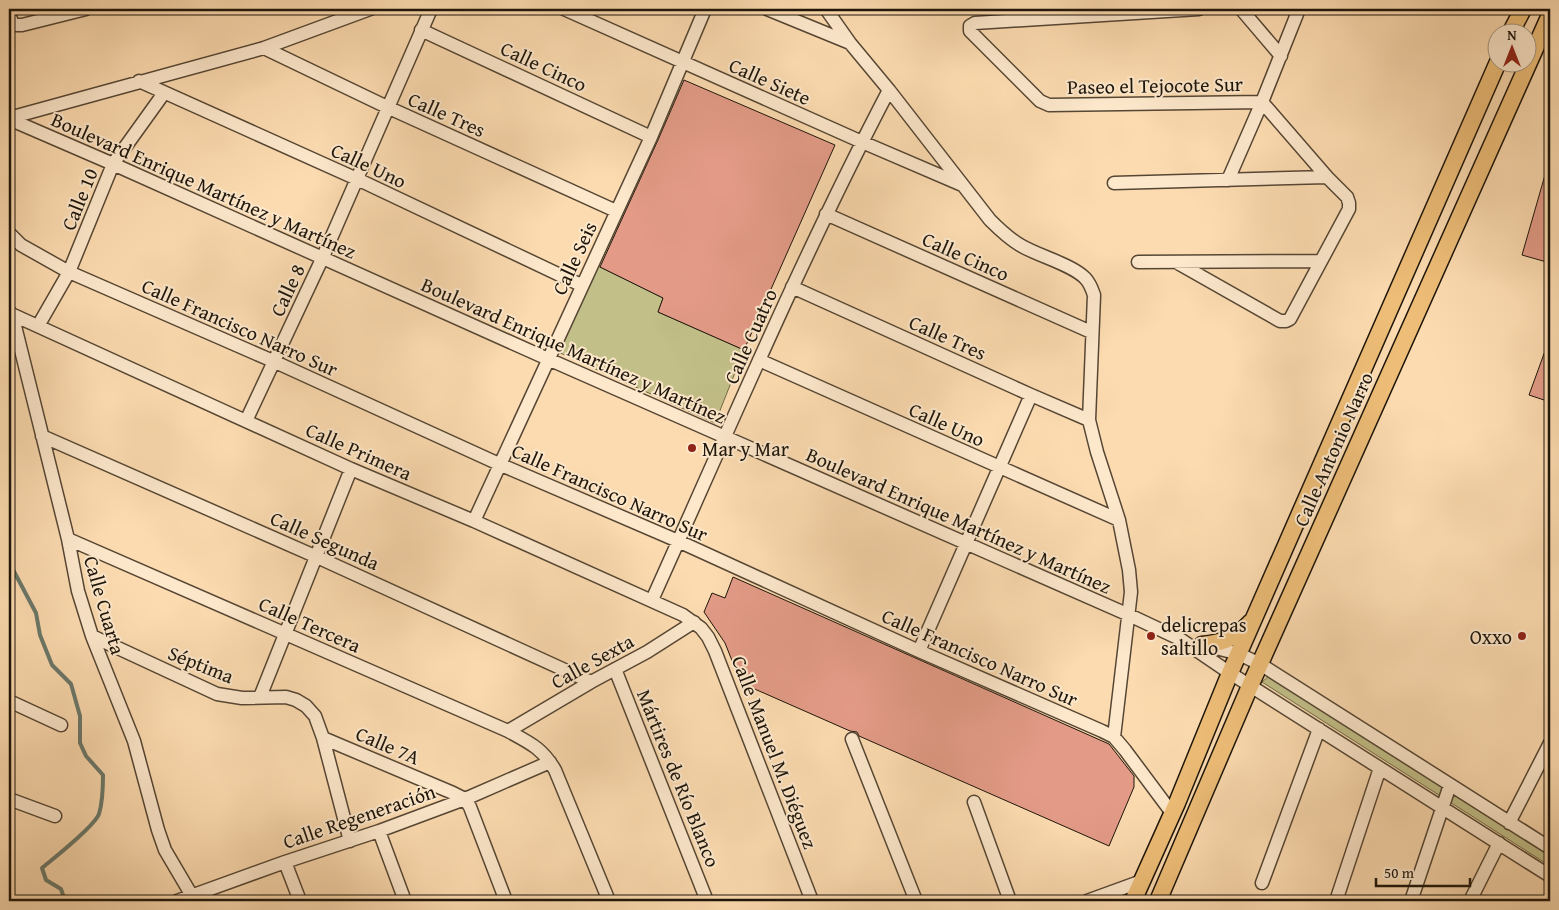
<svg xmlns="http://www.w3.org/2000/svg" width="1559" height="910" font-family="'Gentium Book Plus',serif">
  <rect width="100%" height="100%" fill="#fcdbb0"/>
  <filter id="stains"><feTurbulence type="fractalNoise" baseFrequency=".004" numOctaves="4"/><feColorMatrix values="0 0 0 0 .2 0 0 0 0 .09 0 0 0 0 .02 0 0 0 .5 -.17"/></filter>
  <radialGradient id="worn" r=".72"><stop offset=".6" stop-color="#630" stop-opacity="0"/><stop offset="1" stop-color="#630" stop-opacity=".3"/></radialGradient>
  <path fill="#c2bf88" stroke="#706a49" d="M 596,265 L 663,298 L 658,312 L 744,350 L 715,423 L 558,352 Z
    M 1269,676 L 1550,856 L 1550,866 L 1262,682 Z"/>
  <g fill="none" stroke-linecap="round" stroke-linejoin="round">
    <path stroke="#6b796b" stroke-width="4" d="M 9,562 L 36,613 L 40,635 L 52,665 L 71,684 L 80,716 L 80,743 L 86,756 L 103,775 C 103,788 103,801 99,814 C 94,827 54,858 42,868 L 46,880 L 61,889 L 65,901"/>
  </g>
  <path fill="#e39b87" stroke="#1d150a" d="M 684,80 L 835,145 L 744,350 L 658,312 L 663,298 L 600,267 L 658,140 Z
    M 1547,168 L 1550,169 L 1550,263 L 1522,255 Z
    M 1549,340 L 1550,340 L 1550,402 L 1529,395 Z
    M 733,577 L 1109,744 L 1134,776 L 1134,787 L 1109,846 L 859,736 L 857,732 L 850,731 L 741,683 L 725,643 L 704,612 L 712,593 L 725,598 Z"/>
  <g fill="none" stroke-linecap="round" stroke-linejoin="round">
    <g stroke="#554634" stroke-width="15">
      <path id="minor" d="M 564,9 L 862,142 L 960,184
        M 767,9 L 850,43
        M 826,9 L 850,43 L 889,90 L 990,220 C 999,229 1008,238 1020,245 C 1038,256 1071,264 1085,278 C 1090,283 1092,289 1094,295 L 1089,420 L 1097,452 L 1119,520 L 1129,570 L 1131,592 L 1114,737
        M 1241,9 L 1281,56
        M 9,14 L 12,22 L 16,25 L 22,25 L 86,9
        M 421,30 L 651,137
        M 264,48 L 387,107 L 616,211
        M 139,81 L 357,179 L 581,285
        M 9,118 L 264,48 L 370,9
        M 9,119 L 113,164 L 548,359 L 1129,615 L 1180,639 L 1230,673 L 1550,876
        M 1228,180 L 1262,102 L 1299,9
        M 1114,183 L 1327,177
        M 826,214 L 1091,332
        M 9,233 L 21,245 L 69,272 L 273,361 L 499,464 L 678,541 L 919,651 L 1102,731 L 1114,737 L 1125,750 L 1172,813
        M 1138,262 L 1321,261
        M 1176,262 L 1280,321 L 1286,321 L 1290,319 L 1349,209 L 1349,203 L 1347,197 L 1327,177 L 1262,102 L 1049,105 L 1040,101 L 970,31 L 970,26 L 975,23 L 1199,9
        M 792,287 L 1031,395 L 1089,420
        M 9,313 L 351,469 L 474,521 L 683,615 L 701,628 L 708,637 L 715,651 L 812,901
        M 12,314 L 68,539 L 78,591 L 92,636 L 134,741 L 158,830 L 165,850 L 195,901
        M 38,326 L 69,272 L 113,164 L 164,93
        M 759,360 L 1119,520
        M 246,421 L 322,259 L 431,9
        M 42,436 L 317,557 L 591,682
        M 474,521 L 651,137 L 705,9
        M 68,539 L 508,731 C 530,743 542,748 555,770 L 609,901
        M 652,600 C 729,429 802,256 889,90
        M 92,636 L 217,694 L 242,698 L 286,697 L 296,700 L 306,706 L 315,716 L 323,738 L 350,841
        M 1205,645 L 1239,654 L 1260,664 L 1550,848
        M 919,651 L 1031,395
        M 615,669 L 707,901
        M 260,697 L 351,469
        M 9,701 L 61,725
        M 508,731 L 591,682 L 647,652 L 694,622
        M 323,738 L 453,793 L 465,799 L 470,807 L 506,901
        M 852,739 L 916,901
        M 9,799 L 55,816
        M 974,802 L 1010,901
        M 1509,823 L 1550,743
        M 379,831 L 405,901
        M 285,862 L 300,901
        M 1262,883 L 1319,729
        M 177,901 L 285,862 L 379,831 L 465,799 L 550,762
        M 1087,901 L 1142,881
        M 1336,901 L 1380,768
        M 1411,901 L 1450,785
        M 1470,901 L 1499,843"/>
    </g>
    <g stroke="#1d150a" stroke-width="19">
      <path id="major" d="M 1511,32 L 1523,9
        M 1202,645 C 1223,643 1237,637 1251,622
        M 1133,901 L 1177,803 L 1230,673 L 1498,62
        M 1158,901 L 1250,686 L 1550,15"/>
    </g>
    <use href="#minor" stroke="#fde8cc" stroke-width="12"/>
    <use href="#major" stroke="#eebe78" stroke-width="16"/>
  </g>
  <g fill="#8f2418" stroke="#fde8cc" stroke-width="2">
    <circle cx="692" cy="448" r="5"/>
    <circle cx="1151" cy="636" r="5"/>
    <circle cx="1522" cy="636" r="5"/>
  </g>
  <g text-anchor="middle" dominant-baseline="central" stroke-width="4" stroke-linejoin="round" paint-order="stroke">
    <g font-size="20" fill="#1d150a" stroke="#fde8cc">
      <text transform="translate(544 66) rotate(25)">Calle Cinco</text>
      <text transform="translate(770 81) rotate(24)">Calle Siete</text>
      <text transform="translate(1155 85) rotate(-1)">Paseo el Tejocote Sur</text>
      <text transform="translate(447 114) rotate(24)">Calle Tres</text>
      <text transform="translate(369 165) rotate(25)">Calle Uno</text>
      <text transform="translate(204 185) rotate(24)">Boulevard Enrique Martínez y Martínez</text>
      <text transform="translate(79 199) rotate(-68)">Calle 10</text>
      <text transform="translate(966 256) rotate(24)">Calle Cinco</text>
      <text transform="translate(574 258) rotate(-65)">Calle Seis</text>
      <text transform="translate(287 290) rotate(-65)">Calle 8</text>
      <text transform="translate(240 327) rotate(24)">Calle Francisco Narro Sur</text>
      <text transform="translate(750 336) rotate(-66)">Calle Cuatro</text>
      <text transform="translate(948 337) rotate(24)">Calle Tres</text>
      <text transform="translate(574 350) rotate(24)">Boulevard Enrique Martínez y Martínez</text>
      <text transform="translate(947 424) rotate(24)">Calle Uno</text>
      <text transform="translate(1333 449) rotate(-66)">Calle Antonio Narro</text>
      <text transform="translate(359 451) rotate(24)">Calle Primera</text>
      <text transform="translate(610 492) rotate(24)">Calle Francisco Narro Sur</text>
      <text transform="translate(959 520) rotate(24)">Boulevard Enrique Martínez y Martínez</text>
      <text transform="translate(325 540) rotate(24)">Calle Segunda</text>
      <text transform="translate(105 605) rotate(74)">Calle Cuarta</text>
      <text transform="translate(310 624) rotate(24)">Calle Tercera</text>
      <text transform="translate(980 657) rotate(24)">Calle Francisco Narro Sur</text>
      <text transform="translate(592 661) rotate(-29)">Calle Sexta</text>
      <text transform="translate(201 664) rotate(22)">Séptima</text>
      <text transform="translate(388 745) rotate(23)">Calle 7A</text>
      <text transform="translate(775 752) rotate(69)">Calle Manuel M. Diéguez</text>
      <text transform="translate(679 778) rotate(68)">Mártires de Río Blanco</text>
      <text transform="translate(359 816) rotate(-19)">Calle Regeneración</text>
    </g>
    <g font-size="20" fill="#1d150a" stroke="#fde8cc" text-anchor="start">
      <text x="702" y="448">Mar y Mar</text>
      <text x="1161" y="624">delicrepas<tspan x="1161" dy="23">saltillo</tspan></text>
      <text x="1512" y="636" text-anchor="end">Oxxo</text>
    </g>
  </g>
  <rect width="1559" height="910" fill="none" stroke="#fcdbb0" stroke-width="30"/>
  <rect x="10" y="10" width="1539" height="890" fill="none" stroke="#1d150a" stroke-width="2.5"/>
  <rect x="15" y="15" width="1529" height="880" fill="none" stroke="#1d150a"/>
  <g transform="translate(1512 48)"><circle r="24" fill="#fde8cc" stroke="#a3947e"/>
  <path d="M0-4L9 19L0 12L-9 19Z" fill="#8f2418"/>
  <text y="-8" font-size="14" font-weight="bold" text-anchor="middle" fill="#1d150a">N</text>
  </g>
  <path d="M1376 878v8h94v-8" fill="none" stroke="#1d150a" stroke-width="2.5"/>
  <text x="1384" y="878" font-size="15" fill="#1d150a" stroke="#fde8cc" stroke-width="4" paint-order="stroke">50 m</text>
  <rect width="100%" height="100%" filter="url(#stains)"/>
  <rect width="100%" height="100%" fill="url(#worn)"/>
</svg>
